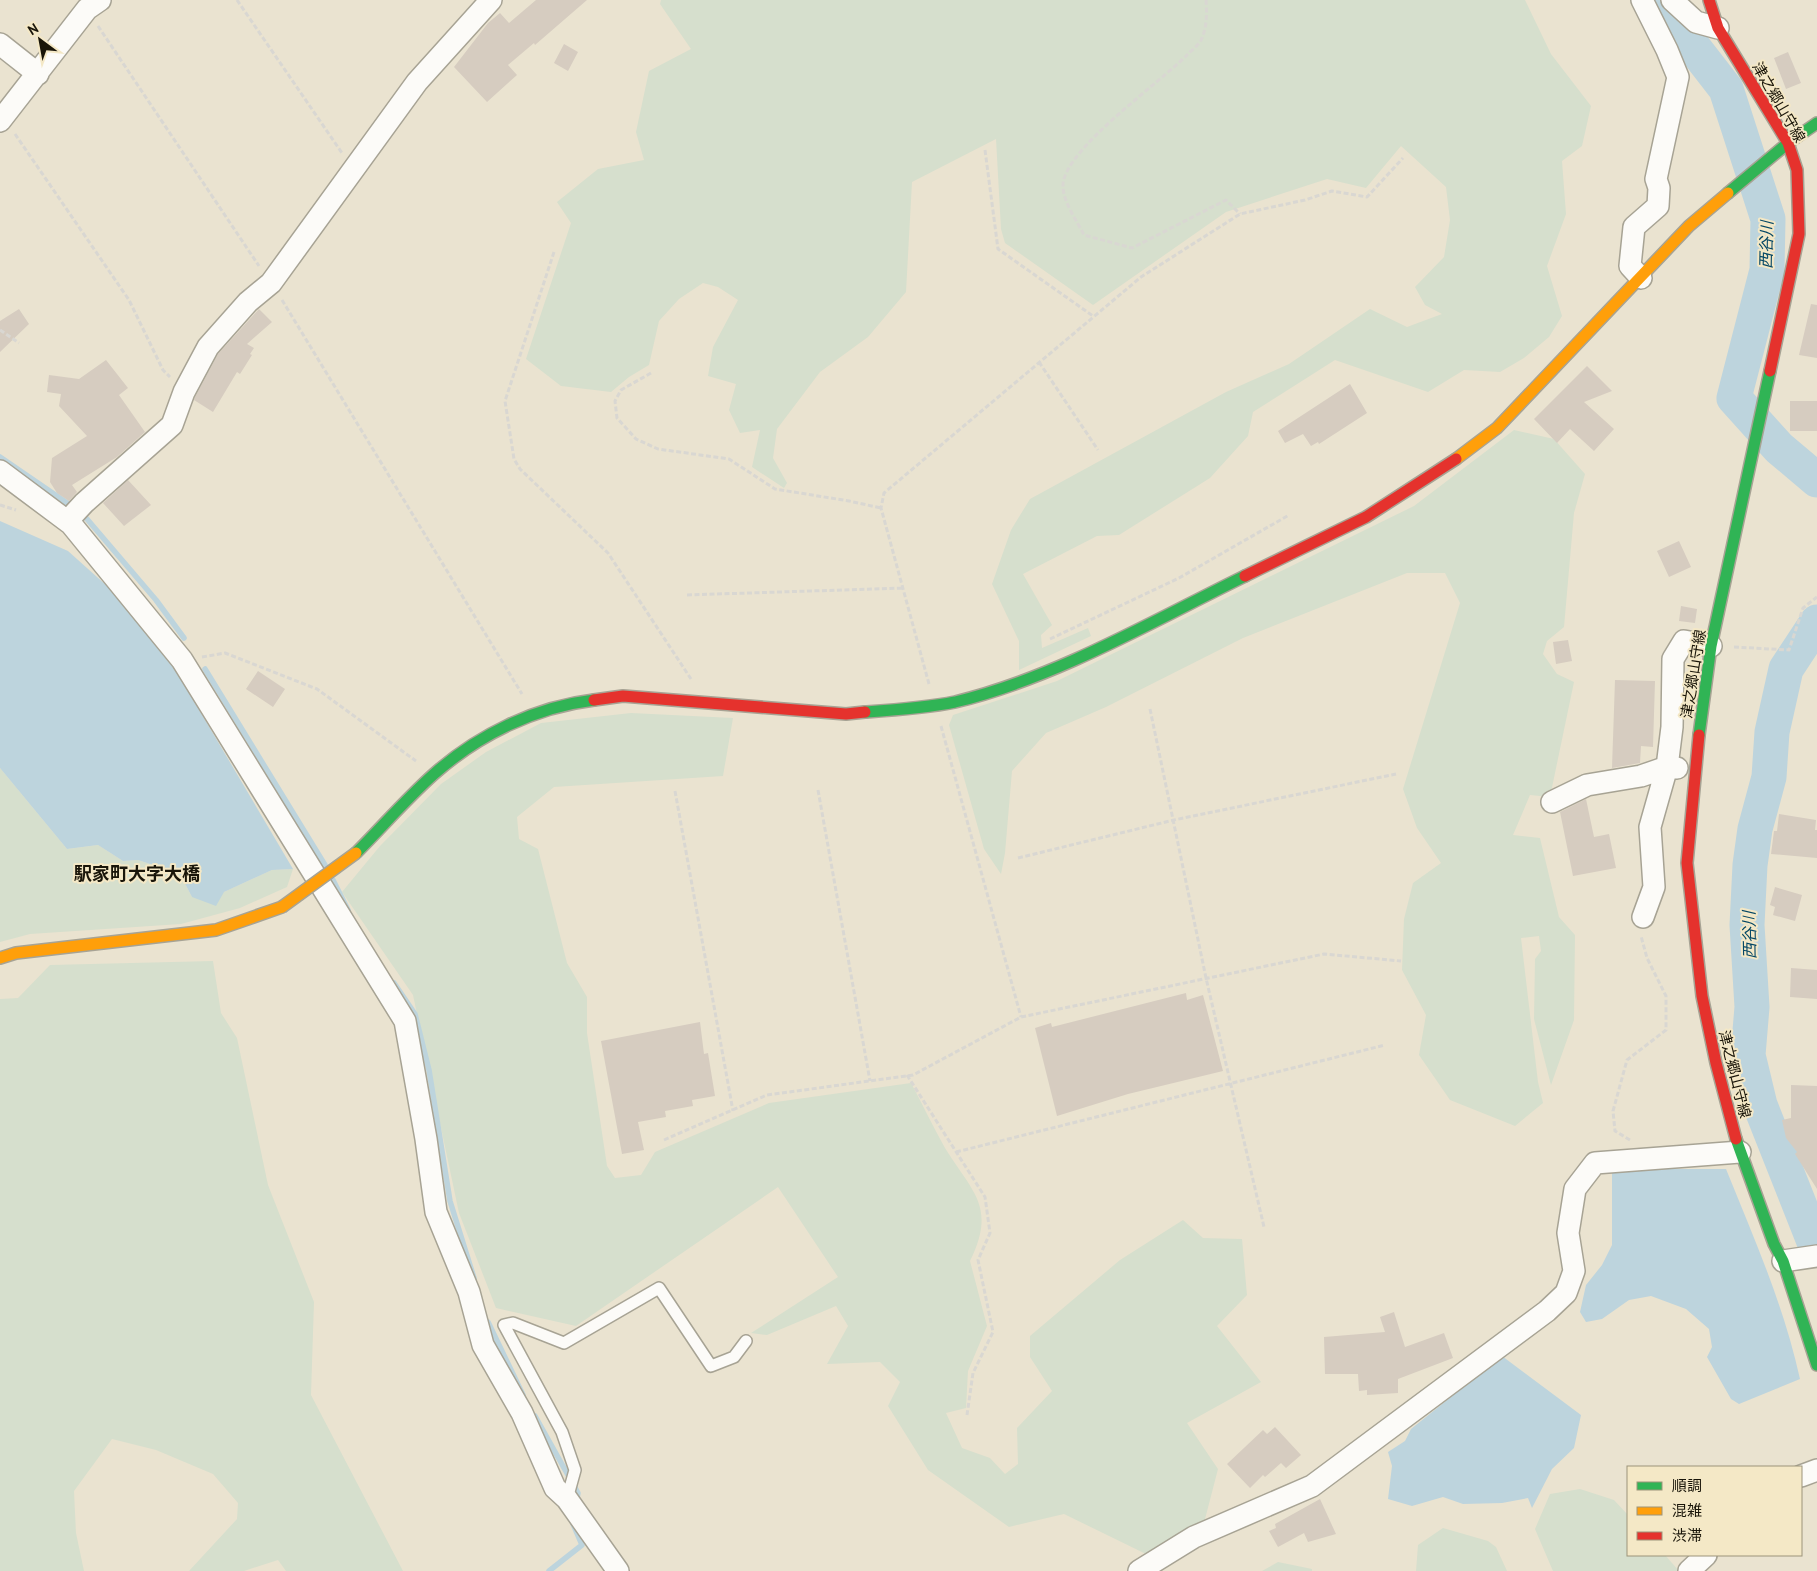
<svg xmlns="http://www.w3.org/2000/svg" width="1817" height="1571" font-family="'PT Sans','Noto Sans JP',sans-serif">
  <rect width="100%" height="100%" fill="#eae3d0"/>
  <path fill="#d6dfcd" d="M 661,0 L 1525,0 L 1551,54 L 1591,106 L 1582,146 L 1562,161 L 1566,214 L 1547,266 L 1562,316 L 1549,337 L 1524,358 L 1500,372 L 1464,370 L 1428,392 L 1335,360 L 1253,412 L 1248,436 L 1210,478 L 1119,535 L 1097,536 L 1023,574 L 1052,625 L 1041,635 L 1042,648 L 1088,628 L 1091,636 L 1019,670 L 1019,641 L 992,584 L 1011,530 L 1030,499 L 1226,392 L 1289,364 L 1370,309 L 1407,327 L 1442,314 L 1425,305 L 1415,287 L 1444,257 L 1450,220 L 1446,187 L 1401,146 L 1366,188 L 1327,179 L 1226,212 L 1093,305 L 1005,243 L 1001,229 L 996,139 L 912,182 L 906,292 L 868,337 L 820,372 L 777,429 L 773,458 L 787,483 L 784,488 L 752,467 L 760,430 L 740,433 L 729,410 L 736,384 L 708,376 L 713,347 L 738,300 L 718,287 L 703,283 L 679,299 L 659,321 L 649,365 L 629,377 L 611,392 L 561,386 L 526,359 L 571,223 L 557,202 L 598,169 L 644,160 L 636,132 L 649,71 L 691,49 L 660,4 Z
    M 1514,430 L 1554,439 L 1585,474 L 1574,513 L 1564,627 L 1547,641 L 1543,654 L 1557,674 L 1574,682 L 1550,797 L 1530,795 L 1513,835 L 1540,838 L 1559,917 L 1575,935 L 1574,1020 L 1551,1085 L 1534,1019 L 1535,959 L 1541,951 L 1539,936 L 1521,938 L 1538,1082 L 1543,1103 L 1515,1126 L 1450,1100 L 1419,1055 L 1426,1015 L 1402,970 L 1404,919 L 1413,883 L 1441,863 L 1417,828 L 1403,789 L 1460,603 L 1445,573 L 1407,573 L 1243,638 L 1106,707 L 1046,733 L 1012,771 L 1005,853 L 1001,874 L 984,849 L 949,725 L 953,715 L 1057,681 L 1414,506 Z
    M 631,713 L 733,718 L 723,776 L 554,787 L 517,817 L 519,839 L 538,849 L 567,963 L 587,997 L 587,1033 L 607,1166 L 615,1178 L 641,1175 L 655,1152 L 769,1103 L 911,1083 C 923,1105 933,1127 945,1148 C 972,1192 997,1206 970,1261 L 987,1326 L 968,1371 L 966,1408 L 946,1413 L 962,1448 L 990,1458 L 1005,1474 L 1018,1464 L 1017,1428 L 1052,1391 L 1030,1357 L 1030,1336 L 1120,1260 L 1183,1220 L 1203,1238 L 1242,1239 L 1247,1295 L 1217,1326 L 1261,1382 L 1187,1423 L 1218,1469 L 1204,1523 L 1148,1555 L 1064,1514 L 1009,1527 L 928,1470 L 888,1406 L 900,1382 L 880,1362 L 827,1364 L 848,1326 L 836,1306 L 767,1335 L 751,1333 L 838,1277 L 778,1187 L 576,1326 L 496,1308 L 459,1213 L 413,995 L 342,892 L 380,846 L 441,784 L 486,752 L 541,723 Z
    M 0,768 L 67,849 L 98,845 L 123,861 L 138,860 L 180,874 L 192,897 L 224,892 L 272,870 L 293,869 L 287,887 L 240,908 L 181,924 L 30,934 L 0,942 Z
    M 213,961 L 221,1013 L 237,1038 L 268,1185 L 314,1302 L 311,1395 L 403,1571 L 286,1571 L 278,1560 L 244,1571 L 189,1571 L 237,1519 L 238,1503 L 213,1474 L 156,1450 L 112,1439 L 74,1491 L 76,1533 L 84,1571 L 0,1571 L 0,999 L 18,998 L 50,965 Z
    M 1580,1489 L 1614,1500 L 1628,1515 L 1628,1555 L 1665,1555 L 1679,1571 L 1553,1571 L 1535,1529 L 1550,1494 Z
    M 1443,1528 L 1488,1541 L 1496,1547 L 1507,1571 L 1416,1571 L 1418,1545 Z
    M 1278,1562 L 1312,1569 L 1312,1571 L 1262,1571 Z"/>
  <path fill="#bdd4dd" d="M 0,521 L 68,551 L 116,594 L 175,669 L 293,869 L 272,870 L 224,892 L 216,906 L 192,897 L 180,874 L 138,860 L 123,861 L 98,845 L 67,849 L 0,768 Z
    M 1612,1169 L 1726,1169 C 1754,1238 1784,1306 1800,1379 L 1739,1404 L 1731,1399 L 1707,1357 L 1712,1347 L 1709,1329 L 1686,1309 L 1651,1296 L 1629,1300 L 1602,1319 L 1586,1322 L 1580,1312 L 1586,1285 L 1602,1265 L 1612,1245 Z
    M 1502,1356 L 1581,1415 L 1574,1448 L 1552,1469 L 1532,1508 L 1528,1498 L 1502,1503 L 1463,1504 L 1443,1497 L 1412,1506 L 1388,1499 L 1392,1466 L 1388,1452 L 1405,1441 L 1411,1429 Z"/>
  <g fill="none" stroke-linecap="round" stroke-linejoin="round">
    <path stroke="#bdd4dd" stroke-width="5.5" d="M 0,457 L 73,507
      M 81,512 L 156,600 L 184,638
      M 205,669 L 325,865
      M 333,880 L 348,910
      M 394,983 L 415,1014 L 429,1070 L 450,1201 L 474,1278
      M 488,1322 L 523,1395
      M 535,1416 L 578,1493 L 576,1503
      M 549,1571 L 582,1545 L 573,1524"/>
    <path stroke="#bdd4dd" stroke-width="35" d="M 1657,0 L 1726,89 L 1768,219 L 1767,270 L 1734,398 L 1779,448 L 1817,480
      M 1817,622 L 1786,669 L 1772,732 L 1769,777 L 1755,829 L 1750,865 L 1747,925 L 1752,1007 L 1748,1055 L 1760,1105 L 1817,1249"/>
  </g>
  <path fill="#d6ccc0" d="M 536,0 L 587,0 L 535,45 L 534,43 L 508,65 L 517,75 L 487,102 L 454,67 L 488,23 L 500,13 L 509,23 Z
    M 564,44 L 578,52 L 568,71 L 554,63 Z
    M 1788,52 L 1801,83 L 1786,89 L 1774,58 Z
    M 1811,304 L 1817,305 L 1817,358 L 1799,355 Z
    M 19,309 L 29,324 L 0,352 L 0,321 Z
    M 259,309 L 272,322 L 247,344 L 254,348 L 250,354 L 252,355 L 240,374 L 237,372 L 213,412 L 194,400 L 195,397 L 218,354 Z
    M 106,360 L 128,388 L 119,395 L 145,432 L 117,457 L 72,485 L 77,492 L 69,501 L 57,493 L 50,482 L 52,458 L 87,436 L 59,406 L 61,394 L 47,392 L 49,375 L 79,379 Z
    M 1587,366 L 1612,391 L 1584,402 L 1614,429 L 1594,451 L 1570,429 L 1557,443 L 1534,419 Z
    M 1350,384 L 1367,413 L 1319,444 L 1318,442 L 1311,446 L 1303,434 L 1285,443 L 1278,431 Z
    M 1790,401 L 1817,401 L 1817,431 L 1790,431 Z
    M 128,480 L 151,505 L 124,526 L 103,503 Z
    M 1679,541 L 1691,567 L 1669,577 L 1657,551 Z
    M 1681,606 L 1697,609 L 1695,623 L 1679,621 Z
    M 1568,640 L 1572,661 L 1556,664 L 1553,642 Z
    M 258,671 L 285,689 L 273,707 L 246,689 Z
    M 1615,680 L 1655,681 L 1653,747 L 1641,746 L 1640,763 L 1612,768 Z
    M 1586,799 L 1594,837 L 1609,834 L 1616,868 L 1573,876 L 1560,812 Z
    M 1779,814 L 1816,820 L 1815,830 L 1817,830 L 1817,858 L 1771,854 L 1774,831 L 1777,831 Z
    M 1775,887 L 1802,895 L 1795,921 L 1773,915 L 1775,907 L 1770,905 Z
    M 1791,968 L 1817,970 L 1817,999 L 1790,997 Z
    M 1186,993 L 1187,1000 L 1203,995 L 1223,1071 L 1128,1094 L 1057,1116 L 1035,1028 L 1051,1023 L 1052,1027 Z
    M 700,1022 L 704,1054 L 708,1053 L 715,1096 L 692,1100 L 693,1106 L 665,1111 L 666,1117 L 638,1122 L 644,1150 L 622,1154 L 601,1041 Z
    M 1791,1085 L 1817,1086 L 1817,1189 L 1795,1154 L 1797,1152 L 1786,1138 L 1782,1120 L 1791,1118 Z
    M 1394,1312 L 1405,1347 L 1444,1333 L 1453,1358 L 1398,1379 L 1398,1393 L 1367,1395 L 1367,1390 L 1359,1391 L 1358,1374 L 1325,1374 L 1324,1337 L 1385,1332 L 1380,1317 Z
    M 1275,1427 L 1301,1455 L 1286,1468 L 1281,1463 L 1265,1477 L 1263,1475 L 1250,1488 L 1227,1464 L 1263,1430 L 1267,1434 Z
    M 1320,1499 L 1336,1534 L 1308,1542 L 1304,1533 L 1278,1547 L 1269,1531 L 1276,1528 L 1275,1524 Z"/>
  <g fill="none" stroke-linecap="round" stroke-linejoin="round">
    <g stroke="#a7a394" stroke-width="14">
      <path id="lane" d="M 567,1499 L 575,1470 L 562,1432 L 504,1325 L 513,1323 L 564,1343 L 659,1288 L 711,1366 L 734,1357 L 746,1341"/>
    </g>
    <g stroke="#a7a394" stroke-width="24">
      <path id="street" d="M 1672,0 L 1696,22 L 1718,28
        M 0,44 L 38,74
        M 0,121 L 87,9 L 100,0
        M 1641,278 L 1630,266 L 1634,227 L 1658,206 L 1659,188 L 1656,179 L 1678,77 L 1667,50 L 1642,0
        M 0,471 L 71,524 L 182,660 L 405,1021 L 426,1139 L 436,1212 L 469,1292 L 483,1345 L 522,1413 L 555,1488 L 567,1499 L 618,1571
        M 71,524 L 72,516 L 84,503 L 172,425 L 184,392 L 208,347 L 248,302 L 271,283 L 417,82 L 491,0
        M 1552,802 L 1587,785 L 1641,776 L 1667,767 L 1677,768
        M 1643,917 L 1654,887 L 1650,827 L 1667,767 L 1672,727 L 1673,659 L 1684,641 L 1711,646
        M 1783,1261 L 1817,1256
        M 1801,1476 L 1817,1470
        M 1139,1571 L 1194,1537 L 1312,1486 L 1547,1311 L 1566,1293 L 1574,1271 L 1568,1233 L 1575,1189 L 1595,1163 L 1740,1152
        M 1689,1571 L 1706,1555"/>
    </g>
    <g stroke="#a7a394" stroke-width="14">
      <path id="fast" d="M 1728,193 L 1788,143 L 1817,123
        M 865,712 C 895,710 926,708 955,702 C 1055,678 1153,621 1245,576
        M 1699,735 L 1711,646 L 1770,371
        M 356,853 C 382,827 406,799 434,774 C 478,735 535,707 594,700
        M 1736,1139 L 1774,1244 L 1783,1261 L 1817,1365"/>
    </g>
    <g stroke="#a7a394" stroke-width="14">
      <path id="slow" d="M 1456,459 L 1497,428 L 1689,226 L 1728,193
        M 0,958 L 16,953 L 216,930 L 282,907"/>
    </g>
    <g stroke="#a7a394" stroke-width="14">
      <path id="jam" d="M 1709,0 L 1718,28 L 1788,143 L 1797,170 L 1799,234 L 1770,371
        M 1245,576 L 1366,517 L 1456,459
        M 594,700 L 623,696 L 846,714 L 865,712
        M 1699,735 L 1687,863 L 1702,996 L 1716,1063 L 1736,1139"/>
    </g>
    <path stroke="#d9d7d2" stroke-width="3" stroke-dasharray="5 2.5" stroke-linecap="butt" d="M 237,0 L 342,153
      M 1206,0 C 1207,12 1207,26 1202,38 C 1200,44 1192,50 1187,55 C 1161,82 1062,151 1063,186 C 1063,202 1077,221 1084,235 L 1132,248 L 1226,200 L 1240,214
      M 98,26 L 259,266
      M 15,134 L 129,300 L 163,370 L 170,377
      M 985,150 L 998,249 L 1093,316
      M 554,252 L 505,401 L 514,459 L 520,469 L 608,553 L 691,679
      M 282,300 L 522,694
      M 0,330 L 19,343
      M 1039,362 L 1098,450
      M 651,373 L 621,390 L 615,401 L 617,418 L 636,439 L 658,449 L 729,459 L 775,489 L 849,501 L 881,508
      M 0,505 L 16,510
      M 687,595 L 903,588
      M 1050,639 L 1179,578 L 1289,515
      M 1734,647 L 1789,650 L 1803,608 L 1817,597
      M 202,657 L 225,653 L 317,689 L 416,761
      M 929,684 L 881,508 L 884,493 L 1141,277 L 1240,214 L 1305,200 L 1332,191 L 1367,197 L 1403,158
      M 1150,709 L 1206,978 L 1264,1227
      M 941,726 L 1021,1017
      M 818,790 L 870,1081
      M 675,791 L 733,1111
      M 1018,858 L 1174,820 L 1396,774
      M 907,1075 L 985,1197 L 990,1233 L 978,1260 L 993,1332 L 973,1373 L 967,1415
      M 664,1140 L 767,1095 L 913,1075 L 1021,1017 L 1324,954 L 1401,961
      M 1630,1140 L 1615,1131 L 1613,1111 L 1627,1060 L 1666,1030 L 1666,996 L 1647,958 L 1641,936
      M 956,1152 L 1385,1045"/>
    <use href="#lane" stroke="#fcfbf8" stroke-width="11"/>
    <use href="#street" stroke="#fcfbf8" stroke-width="21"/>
    <use href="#fast" stroke="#30b455" stroke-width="11"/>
    <use href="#slow" stroke="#ff9f0a" stroke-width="11"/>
    <use href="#jam" stroke="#e5322d" stroke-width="11"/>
    <g stroke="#a7a394" stroke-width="14" stroke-linecap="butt">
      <path id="slow-bridge" d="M 282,907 L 356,853"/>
    </g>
    <use href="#slow-bridge" stroke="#ff9f0a" stroke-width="11"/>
  </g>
  <g text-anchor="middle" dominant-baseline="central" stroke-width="4" stroke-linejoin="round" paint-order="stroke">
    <g font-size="15" fill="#191509" stroke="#f4e8c6">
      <text transform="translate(1779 102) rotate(60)">津之郷山守線</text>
      <text transform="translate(1693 674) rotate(-81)">津之郷山守線</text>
      <text transform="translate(1735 1074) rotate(76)">津之郷山守線</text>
    </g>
    <g font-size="16" font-style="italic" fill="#044765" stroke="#f4e8c6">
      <text transform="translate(1766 245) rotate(-89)">西谷川</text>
      <text transform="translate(1749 935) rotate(-91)">西谷川</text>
    </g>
    <g font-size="18" font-weight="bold" fill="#191509" stroke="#f4e8c6">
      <text x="137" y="873">駅家町大字大橋</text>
    </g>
  </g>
  <rect x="1627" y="1466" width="175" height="90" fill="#f4e8c6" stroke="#9c947a"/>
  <rect x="1637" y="1482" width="25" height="8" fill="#30b455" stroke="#9c947a"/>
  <text x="1672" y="1491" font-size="15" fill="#191509">順調</text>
  <rect x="1637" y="1507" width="25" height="8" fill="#ff9f0a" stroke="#9c947a"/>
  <text x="1672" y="1516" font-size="15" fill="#191509">混雑</text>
  <rect x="1637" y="1532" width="25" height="8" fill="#e5322d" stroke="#9c947a"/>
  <text x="1672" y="1541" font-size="15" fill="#191509">渋滞</text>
  <g transform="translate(40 40) rotate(328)" stroke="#f4e8c6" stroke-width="4" paint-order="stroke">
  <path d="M0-4L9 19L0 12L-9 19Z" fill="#191509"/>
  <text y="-8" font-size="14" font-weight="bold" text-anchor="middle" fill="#191509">N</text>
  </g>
</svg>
